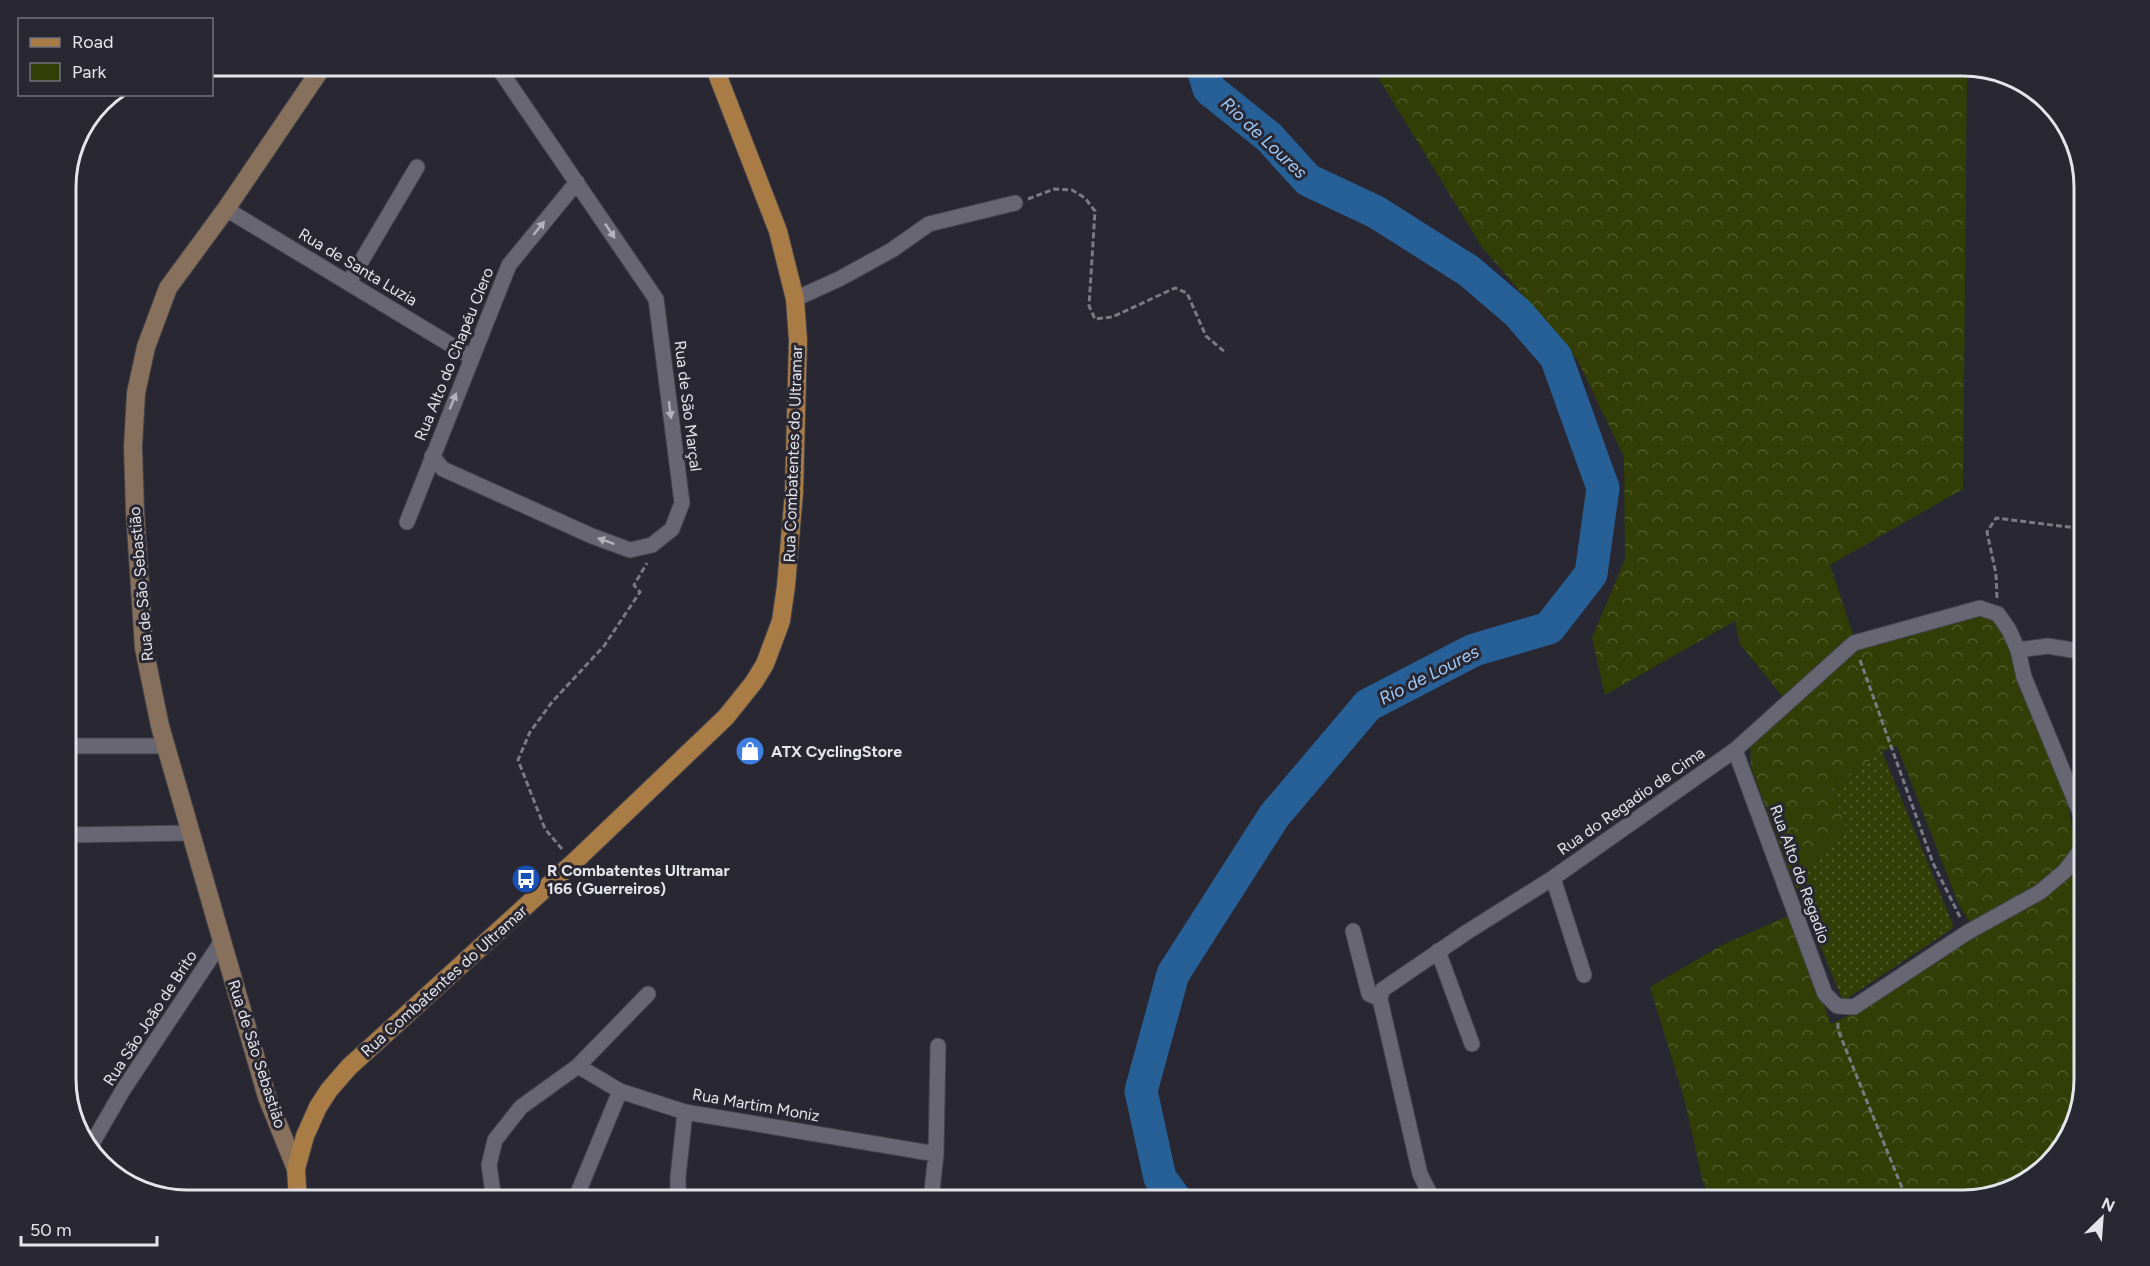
<svg xmlns="http://www.w3.org/2000/svg" width="2150" height="1266" font-family="Figtree,sans-serif">
  <defs>
    <pattern id="green-dots" width="8" height="8" patternUnits="userSpaceOnUse" patternTransform="scale(1.5)"><rect width="8" height="8" fill="#323e05"/><path d="M2 2h.1M6 6h.1" fill="none" stroke="#505a2a" stroke-width="1.8" stroke-linecap="round"/></pattern>
    <pattern id="forest-crowns" width="20" height="18" patternUnits="userSpaceOnUse" patternTransform="scale(1.5)"><rect width="20" height="18" fill="#323e05"/><path d="M2 6a3 3 0 1 1 6 0M12 15a3 3 0 1 1 6 0" fill="none" stroke="#505a2a"/></pattern>
  </defs>
  <rect width="100%" height="100%" fill="#282732"/>
  <path fill="url(#green-dots)" d="M 1882,751 L 1953,925 L 1952,929 L 1843,1001 L 1792,878 L 1847,831 L 1832,789 Z"/>
  <path fill="url(#forest-crowns)" d="M 1371,66 L 1967,67 L 1963,489 L 1830,565 L 1854,637 L 1980,612 L 2001,627 L 2065,792 L 2084,884 L 2084,1079 L 2068,1139 L 2023,1184 L 1963,1200 L 1710,1200 L 1703,1182 L 1684,1098 L 1650,987 L 1722,945 L 1792,914 L 1831,1024 L 1845,1017 L 1977,933 L 1959,905 L 1897,746 L 1882,751 L 1832,789 L 1847,831 L 1792,878 L 1751,767 L 1750,742 L 1782,696 L 1740,644 L 1735,621 L 1605,695 L 1592,638 L 1625,559 L 1624,457 L 1577,359 L 1482,247 Z"/>
  <g fill="none" stroke-linecap="round" stroke-linejoin="round">
    <path stroke="#276097" stroke-width="33" d="M 1176,1200 L 1160,1178 L 1141,1091 L 1173,974 L 1274,816 L 1368,705 L 1474,650 L 1549,628 L 1591,574 L 1603,488 L 1556,357 L 1518,313 L 1469,271 L 1376,212 L 1308,180 L 1269,137 L 1209,89 L 1202,66"/>
    <g stroke="#44434b" stroke-width="17">
      <path id="street" d="M 226,209 L 471,357
        M 349,282 L 417,167
        M 795,299 L 839,279 L 892,250 L 929,224 L 1015,203
        M 432,456 L 443,469 L 592,536 L 630,550 L 652,545 L 672,529 L 682,503 L 656,299 L 497,66
        M 407,522 L 509,265 L 577,182
        M 66,746 L 166,746
        M 1735,750 L 1825,994 L 1837,1006 L 1854,1007 L 1968,932 L 2040,892 L 2065,871 L 2083,847 L 2081,815 L 2024,677 L 2018,650
        M 66,835 L 191,833
        M 1553,878 L 1584,975
        M 1353,931 L 1369,994 L 1380,999
        M 1438,951 L 1472,1044
        M 578,1066 L 620,1091 L 685,1112 L 936,1154
        M 90,1147 L 123,1090 L 222,941
        M 494,1200 L 489,1165 L 495,1140 L 521,1107 L 578,1066 L 648,994
        M 575,1200 L 620,1091
        M 678,1200 L 678,1177 L 685,1112
        M 931,1200 L 936,1154 L 938,1046
        M 1433,1200 L 1420,1174 L 1380,999 L 1382,990 L 1467,932 L 1553,878 L 1735,750 L 1854,643 L 1980,608 L 1998,614 L 2009,630 L 2018,650 L 2048,646 L 2084,652"/>
    </g>
    <g stroke="#44434b" stroke-width="20">
      <path id="secondary" d="M 296,1169 L 267,1097 L 160,726 L 144,648 L 135,511 L 133,447 L 136,393 L 146,347 L 168,288 L 226,209 L 323,66"/>
    </g>
    <g stroke="#44434b" stroke-width="20">
      <path id="primary" d="M 298,1200 L 296,1169 L 305,1136 L 318,1107 L 329,1090 L 349,1067 L 573,863 L 726,717 L 754,682 L 765,664 L 781,621 L 786,586 L 794,492 L 798,340 L 795,299 L 778,231 L 714,66"/>
    </g>
    <path stroke="#7b7a83" stroke-width="3" stroke-dasharray="6 3" stroke-linecap="butt" d="M 1028,199 L 1054,189 L 1072,190 L 1085,198 L 1095,211 L 1089,306 L 1095,319 L 1112,317 L 1175,288 L 1187,293 L 1206,336 L 1226,353
      M 1997,598 L 1996,574 L 1987,532 L 1996,518 L 2084,529
      M 1860,660 L 1933,863 L 1961,919
      M 562,849 L 545,829 L 518,760 L 530,732 L 552,702 L 604,646 L 640,592 L 634,585 L 647,563
      M 1838,1023 L 1838,1030 L 1907,1200"/>
    <use href="#street" stroke="#676672" stroke-width="15"/>
    <use href="#secondary" stroke="#88715c" stroke-width="18"/>
    <use href="#primary" stroke="#a97c46" stroke-width="18"/>
  </g>
  <defs><path id="oneway-solid" d="M-6-.8H1V-3.2L6.5 0L1 3.2V.8H-6Z" transform="scale(1.5)"/></defs>
  <g fill="#b2b2bb">
    <use href="#oneway-solid" transform="translate(539 228) rotate(-51)"/>
    <use href="#oneway-solid" transform="translate(610 231) rotate(56)"/>
    <use href="#oneway-solid" transform="translate(453 401) rotate(-68)"/>
    <use href="#oneway-solid" transform="translate(670 410) rotate(83)"/>
    <use href="#oneway-solid" transform="translate(606 541) rotate(-160)"/>
  </g>
  <defs>
    <g id="shop-disc" transform="scale(1.5)"><circle r="9.5" fill="#3f7fe0" stroke="#282732"/><path d="M-5-2.5h2.3a2.7 3.5 0 0 1 5.4 0H5L5.5 6h-11ZM-1.5-2.5h3a1.5 2.3 0 0 0-3 0Z" fill="#fff"/></g>
    <g id="bus-disc" transform="scale(1.5)"><circle r="9.5" fill="#1a4fb4" stroke="#282732"/><path d="M-5-6H5V4H4V6H2V4H-2V6H-4V4H-5ZM-3.5-4V0h7V-4ZM-3.5 1.2v1.5H-2V1.2ZM2 1.2v1.5H3.5V1.2Z" fill="#fff"/></g>
  </defs>
  <g fill-rule="evenodd">
    <use href="#shop-disc" x="750" y="751"/>
    <use href="#bus-disc" x="526" y="879"/>
  </g>
  <g text-anchor="middle" dominant-baseline="central" stroke-width="6" stroke-linejoin="round" paint-order="stroke">
    <g font-size="16" fill="#e4e4eb" stroke="#282732">
      <text transform="translate(358 267) rotate(31)">Rua de Santa Luzia</text>
      <text transform="translate(454 354) rotate(-68)">Rua Alto do Chapéu Clero</text>
      <text transform="translate(688 406) rotate(83)">Rua de São Marçal</text>
      <text transform="translate(793 454) rotate(-88)">Rua Combatentes do Ultramar</text>
      <text transform="translate(141 584) rotate(-95)">Rua de São Sebastião</text>
      <text transform="translate(1631 801) rotate(-35)">Rua do Regadio de Cima</text>
      <text transform="translate(1800 874) rotate(70)">Rua Alto do Regadio</text>
      <text transform="translate(444 981) rotate(-42)">Rua Combatentes do Ultramar</text>
      <text transform="translate(150 1018) rotate(-57)">Rua São João de Brito</text>
      <text transform="translate(257 1054) rotate(72)">Rua de São Sebastião</text>
      <text transform="translate(756 1105) rotate(10)">Rua Martim Moniz</text>
    </g>
    <g font-size="16" font-weight="bold" fill="#e4e4eb" stroke="#282732" text-anchor="start">
      <text x="771" y="751">ATX CyclingStore</text>
      <text x="547" y="870">R Combatentes Ultramar<tspan x="547" dy="18">166 (Guerreiros)</tspan></text>
    </g>
    <g font-size="18" font-style="italic" fill="#9ecafa" stroke="#282732">
      <text transform="translate(1264 138) rotate(43)">Rio de Loures</text>
      <text transform="translate(1429 675) rotate(-27)">Rio de Loures</text>
    </g>
  </g>
  <path d="M0 0H2150V1266H0ZM187 76H1963A111 111 0 0 1 2074 187V1079A111 111 0 0 1 1963 1190H187A111 111 0 0 1 76 1079V187A111 111 0 0 1 187 76Z" fill="#282732" fill-rule="evenodd"/>
  <path fill="none" stroke="#e4e4eb" stroke-width="3" d="M187 76H1963A111 111 0 0 1 2074 187V1079A111 111 0 0 1 1963 1190H187A111 111 0 0 1 76 1079V187A111 111 0 0 1 187 76Z"/>
  <rect x="18" y="18" width="195" height="78" fill="#282732" stroke="#73737c" stroke-width="1.5"/>
  <rect x="30" y="38" width="30" height="9" fill="#a97c46" stroke="#73737c" stroke-width="1.5"/>
  <text x="72" y="48" font-size="18" fill="#e4e4eb">Road</text>
  <rect x="30" y="63" width="30" height="18" fill="#323e05" stroke="#73737c" stroke-width="1.5"/>
  <text x="72" y="78" font-size="18" fill="#e4e4eb">Park</text>
  <g transform="translate(2102 1218) rotate(25)" stroke="#282732" stroke-width="4.5" paint-order="stroke">
  <path d="M0-4.5L10 22L0 15L-10 22Z" fill="#e4e4eb"/>
  <text y="-9" font-size="16" font-weight="bold" text-anchor="middle" fill="#e4e4eb">N</text>
  </g>
  <path d="M21 1236v9h136v-9" fill="none" stroke="#e4e4eb" stroke-width="3"/>
  <text x="30" y="1236" font-size="18" fill="#e4e4eb" stroke="#282732" stroke-width="4.5" paint-order="stroke">50 m</text>
</svg>
